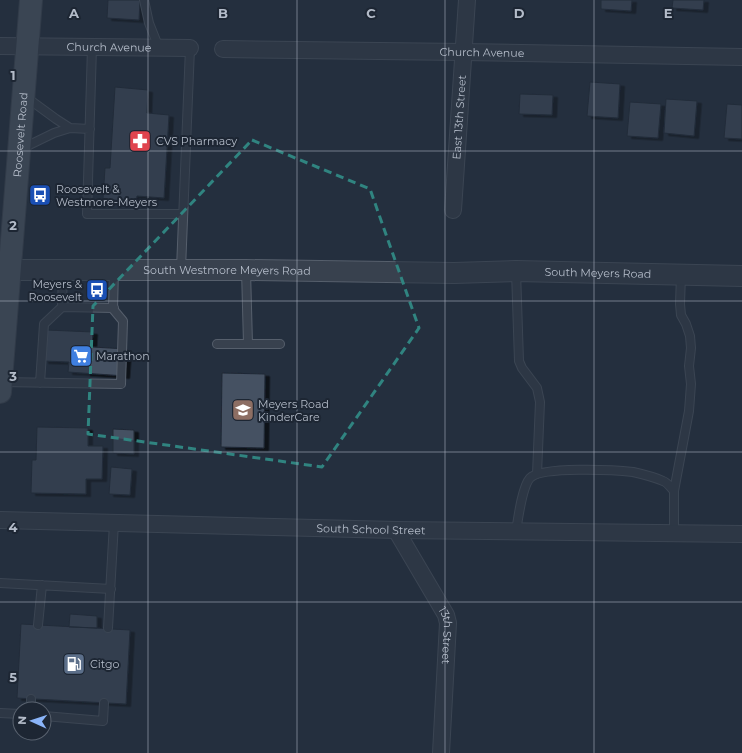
<svg xmlns="http://www.w3.org/2000/svg" width="742" height="753" font-family="Montserrat,sans-serif">
  <defs>
    <filter id="shadow"><feDropShadow dx="4.5" dy="2.5" stdDeviation="0" flood-color="#0009"/></filter>
  </defs>
  <rect width="100%" height="100%" fill="#242f3e"/>
  <path fill="#455162" stroke="#1f2835" filter="url(#shadow)" d="M 108,0 L 140,0 L 139,20 L 107,18 Z
    M 601,0 L 632,0 L 631,11 L 601,9 Z
    M 673,0 L 704,0 L 703,10 L 672,8 Z
    M 590,82 L 620,84 L 618,118 L 587,116 Z
    M 115,87 L 148,90 L 147,113 L 169,115 L 164,198 L 137,196 L 136,202 L 103,199 L 105,168 L 110,168 Z
    M 520,94 L 553,95 L 552,115 L 519,114 Z
    M 666,99 L 697,101 L 694,136 L 664,133 Z
    M 630,102 L 661,104 L 658,138 L 627,136 Z
    M 727,104 L 742,105 L 742,139 L 724,138 Z
    M 46,330 L 93,332 L 92,347 L 127,349 L 125,376 L 68,372 L 69,362 L 44,361 Z
    M 222,373 L 265,374 L 264,448 L 221,447 Z
    M 37,427 L 88,428 L 88,446 L 103,446 L 102,479 L 86,479 L 86,494 L 31,493 L 32,460 L 36,460 Z
    M 113,429 L 134,430 L 134,454 L 113,453 Z
    M 111,467 L 132,469 L 130,495 L 109,494 Z
    M 70,614 L 97,616 L 97,628 L 69,627 Z
    M 21,624 L 130,630 L 126,704 L 17,698 Z"/>
  <g fill="none" stroke-linecap="round" stroke-linejoin="round">
    <g stroke="#565f6c" stroke-width="10">
      <path id="service" d="M 144,0 L 149,23 L 159,48
        M 92,47 L 87,214 L 183,214
        M 26,97 L 56,119 L 70,128
        M 21,149 L 54,133 L 70,128 L 90,129
        M 181,269 L 190,48
        M 246,270 L 248,344
        M 516,271 L 519,361 L 522,368 L 537,388 L 540,402 L 537,474
        M 62,307 L 63,271
        M 217,344 L 280,344
        M 2,382 L 121,384 L 123,321 L 113,309 L 114,270
        M 40,383 L 44,324 L 62,307 L 114,308
        M 674,491 L 689,411 L 691,384 L 689,366 L 691,348 L 690,336 L 686,324 L 681,315 L 680,304 L 681,275
        M 516,532 C 518,519 522,487 530,478 C 541,466 616,470 633,472 C 642,474 654,477 663,481 C 667,482 670,487 674,491 L 674,533
        M 0,583 L 111,589
        M 38,625 L 42,585
        M 108,628 L 114,523
        M 31,709 L 31,699
        M 0,713 L 20,714
        M 44,716 L 103,721 L 104,703"/>
    </g>
    <g stroke="#565f6c" stroke-width="18">
      <g id="minor">
        <path id="s1" d="M 0,46 L 190,48"/>
        <path id="s2" d="M 223,49 L 463,52 L 742,57"/>
        <path id="s3" d="M 453,210 L 467,0"/>
        <path id="s4" d="M 0,520 L 396,530 L 742,534"/>
        <path id="s5" d="M 396,530 L 446,615 L 448,623 L 441,753"/>
      </g>
    </g>
    <g stroke="#565f6c" stroke-width="22">
      <g id="tertiary">
        <path id="s6" d="M 0,270 L 246,270 L 454,273 L 516,271 L 742,276"/>
      </g>
    </g>
    <g stroke="#414a57" stroke-width="24">
      <g id="primary">
        <path id="s7" d="M 0,392 L 31,0"/>
      </g>
    </g>
    <use href="#service" stroke="#38414e" stroke-width="8"/>
    <use href="#minor" stroke="#38414e" stroke-width="16"/>
    <use href="#tertiary" stroke="#38414e" stroke-width="20"/>
    <use href="#primary" stroke="#56606e" stroke-width="22"/>
  </g>
  <path d="M0 0H742V753H0ZM 252,140 L 370,189 L 419,328 L 322,467 L 88,434 L 93,306 Z" fill="#242f3e" fill-opacity=".55" fill-rule="evenodd"/>
  <path fill="none" stroke="#308480" stroke-width="3" stroke-dasharray="8 5" stroke-linejoin="round" d="M 252,140 L 370,189 L 419,328 L 322,467 L 88,434 L 93,306 Z"/>
  <path fill="none" stroke="#b4bcc9" stroke-width="1" stroke-opacity="0.55" d="M 148,0 L 148,753M 297,0 L 297,753M 445,0 L 445,753M 594,0 L 594,753M 0,151 L 742,151M 0,301 L 742,301M 0,452 L 742,452M 0,602 L 742,602"/>
  <defs>
    <g id="pharmacy-square" transform="scale(1.15)"><rect x="-9" y="-9" width="18" height="18" rx="4" fill="#e0444e" stroke="#1d2633"/><path d="M-2-6h4v4h4v4h-4v4h-4v-4h-4v-4h4Z" fill="#fff"/></g>
    <g id="bus-square" transform="scale(1.15)"><rect x="-9" y="-9" width="18" height="18" rx="4" fill="#1a4fb4" stroke="#1d2633"/><path d="M-5-6H5V4H4V6H2V4H-2V6H-4V4H-5ZM-3.5-4V0h7V-4ZM-3.5 1.2v1.5H-2V1.2ZM2 1.2v1.5H3.5V1.2Z" fill="#fff"/></g>
    <g id="supermarket-square" transform="scale(1.15)"><rect x="-9" y="-9" width="18" height="18" rx="4" fill="#3f7fe0" stroke="#1d2633"/><path d="M-6-5.5h2.5l.6 2H6L4.5 2H-2.5L-4.4-4H-6ZM-1.5 3.2a1.3 1.3 0 1 0 .1 0ZM3 3.2a1.3 1.3 0 1 0 .1 0Z" fill="#fff"/></g>
    <g id="school-square" transform="scale(1.15)"><rect x="-9" y="-9" width="18" height="18" rx="4" fill="#8d6e63" stroke="#1d2633"/><path d="M0-5L7-2L0 1L-7-2ZM-4 1L0 2.5L4 1V4Q0 6-4 4Z" fill="#fff"/></g>
    <g id="fuel-square" transform="scale(1.15)"><rect x="-9" y="-9" width="18" height="18" rx="4" fill="#5c6f8a" stroke="#1d2633"/><path d="M-5.5-6h7V0h2V4h1.3V-2.5L3-4.5l.8-.8L6-3V5H2.5V1h-1V6h-7ZM-4.2-4.7v3.2H.2V-4.7Z" fill="#fff"/></g>
  </defs>
  <g fill-rule="evenodd">
    <use href="#pharmacy-square" x="140" y="141"/>
    <use href="#bus-square" x="40" y="195"/>
    <use href="#bus-square" x="97" y="290"/>
    <use href="#supermarket-square" x="81" y="356"/>
    <use href="#school-square" x="243" y="410"/>
    <use href="#fuel-square" x="74" y="664"/>
  </g>
  <g text-anchor="middle" dominant-baseline="central" stroke-width="4" stroke-linejoin="round" paint-order="stroke">
    <g font-size="11" fill="#b4bcc9" stroke="#1d2633">
      <text stroke="none"><textPath href="#s1" startOffset="109">Church Avenue</textPath></text>
      <text stroke="none"><textPath href="#s2" startOffset="259">Church Avenue</textPath></text>
      <text stroke="none"><textPath href="#s3" startOffset="93">East 13th Street</textPath></text>
      <text stroke="none"><textPath href="#s7" startOffset="258">Roosevelt Road</textPath></text>
      <text stroke="none"><textPath href="#s6" startOffset="227">South Westmore Meyers Road</textPath></text>
      <text stroke="none"><textPath href="#s6" startOffset="598">South Meyers Road</textPath></text>
      <text stroke="none"><textPath href="#s4" startOffset="371">South School Street</textPath></text>
      <text stroke="none"><textPath href="#s5" startOffset="119">13th Street</textPath></text>
    </g>
    <g font-size="11" fill="#b4bcc9" stroke="#1d2633" text-anchor="start">
      <text x="156" y="141">CVS Pharmacy</text>
      <text x="56" y="189">Roosevelt &amp;<tspan x="56" dy="13">Westmore-Meyers</tspan></text>
      <text x="82" y="284" text-anchor="end">Meyers &amp;<tspan x="82" dy="13">Roosevelt</tspan></text>
      <text x="96" y="356">Marathon</text>
      <text x="258" y="404">Meyers Road<tspan x="258" dy="13">KinderCare</tspan></text>
      <text x="90" y="664">Citgo</text>
    </g>
  </g>
  <g font-size="13" text-anchor="middle" font-weight="bold" fill="#b4bcc9" stroke="#1d2633" stroke-width="4" stroke-linejoin="round" paint-order="stroke">
    <text x="74" y="18">A</text>
    <text x="223" y="18">B</text>
    <text x="371" y="18">C</text>
    <text x="519" y="18">D</text>
    <text x="668" y="18">E</text>
    <text x="13" y="80">1</text>
    <text x="13" y="230">2</text>
    <text x="13" y="381">3</text>
    <text x="13" y="532">4</text>
    <text x="13" y="682">5</text>
  </g>
  <g transform="translate(32 721) rotate(273)"><circle r="19" fill="#1d2633" stroke="#59626f"/>
  <path d="M0-3L7 15L0 10L-7 15Z" fill="#8ab4f8"/>
  <text y="-6" font-size="11" font-weight="bold" text-anchor="middle" fill="#b4bcc9">N</text>
  </g>
</svg>
